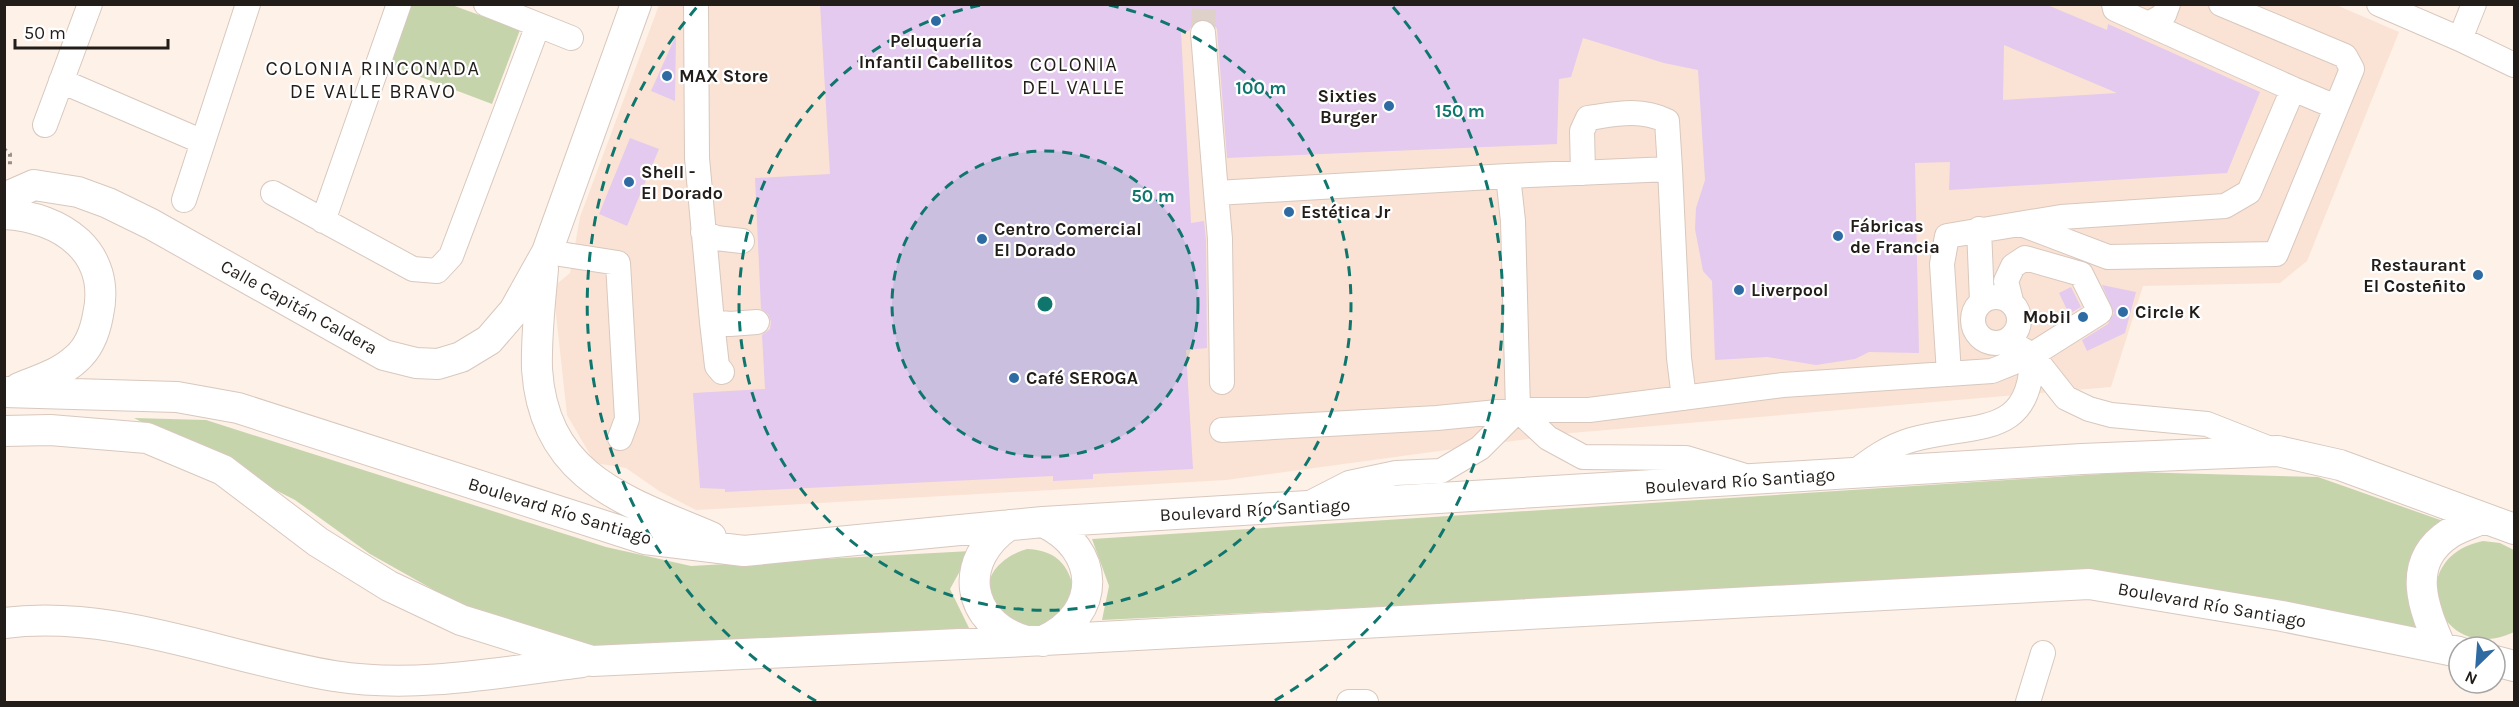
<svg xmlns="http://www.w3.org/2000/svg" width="2519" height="707" font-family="Karla,sans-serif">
  <rect width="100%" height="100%" fill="#fef1e8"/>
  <path fill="#fae3d4" d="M 2334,4 L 2399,32 L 2307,261 L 2280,283 L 2143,286 L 2111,387 L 1571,433 L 1226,480 L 696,510 L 659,491 L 626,468 L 595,463 L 567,415 L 553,287 L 570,273 L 580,217 L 659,5 Z"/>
  <path fill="#c6d4ac" d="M 403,5 L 452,5 L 520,30 L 492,104 L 381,62 Z
    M 134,418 L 206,420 L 606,547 L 691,566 L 971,551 L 950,589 L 970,630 L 868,633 L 693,645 L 596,647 L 459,604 L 370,554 L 295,500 Z
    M 2133,472 L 2318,477 L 2446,522 L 2426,541 L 2406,584 L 2416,631 L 2096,572 L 1102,620 L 1109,586 L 1092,539 Z
    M 2483,541 L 2500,543 L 2514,550 L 2514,632 C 2438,668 2400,558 2483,541 Z
    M 1027,549 C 1055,550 1069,564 1074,591 L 1052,627 L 1013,627 C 1006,618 994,607 991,596 C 982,572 1008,554 1027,549 Z"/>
  <path fill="#e4caee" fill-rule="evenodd" d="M 820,4 L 2045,4 L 2107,30 L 2108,24 L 2260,92 L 2227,173 L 1949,190 L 1950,162 L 1915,163 L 1919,353 L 1869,352 L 1855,359 L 1816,365 L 1767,357 L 1715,360 L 1712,281 L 1703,271 L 1695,229 L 1696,208 L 1705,180 L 1698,70 L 1664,63 L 1583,38 L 1571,77 L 1559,79 L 1557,144 L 1227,158 L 1217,29 L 1210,20 L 1201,19 L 1194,22 L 1189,31 L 1181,31 L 1191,223 L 1204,221 L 1206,240 L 1207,348 L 1186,350 L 1193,469 L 1093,474 L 1093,479 L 1053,481 L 1053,476 L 725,492 L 725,489 L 700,488 L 693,393 L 765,389 L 762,335 L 770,329 L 771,322 L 768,314 L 761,309 L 755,178 L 830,174 ZM 2004,45 L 2117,93 L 2003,100 Z
    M 676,35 L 675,101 L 651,91 Z
    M 630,138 L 659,149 L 627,226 L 599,214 Z
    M 2102,285 L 2136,292 L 2125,333 L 2087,351 L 2082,340 L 2108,324 L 2114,313 Z
    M 2071,287 L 2081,307 L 2069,314 L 2059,293 Z"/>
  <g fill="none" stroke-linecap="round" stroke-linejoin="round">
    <path stroke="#ddd1c9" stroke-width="24" stroke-dasharray="24 12" stroke-linecap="butt" d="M 1203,33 L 1204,4"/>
    <g stroke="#d8c8be" stroke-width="26">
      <path id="minor" d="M 486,4 L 571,38
        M 696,4 L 697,158 L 712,322 L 730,324 L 757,322
        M 2379,4 L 2460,39 L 2514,65
        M 2149,24 L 2164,15 L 2168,4
        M 1203,33 L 1216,193
        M 2460,39 L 2474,4
        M 61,81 L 203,142
        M 2293,89 L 2336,107
        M 45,125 L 90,4
        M 1583,173 L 1582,131 L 1588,118 C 1616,114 1640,108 1667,121 L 1670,169
        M 1508,176 L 1670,169 L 1679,358 L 1684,398
        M 273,193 L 413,269 L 437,271 L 451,256 L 538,25
        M 184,200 L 248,4
        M 323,221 L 399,4
        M 2021,224 L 2108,257 L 2276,254 L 2352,69 L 2345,56 L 2221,4
        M 1979,229 L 1982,301
        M 703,232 L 716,238 L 742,241
        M 547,252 L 618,263 L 627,419 L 620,438
        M1973 320a23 23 0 1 1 46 0a23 23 0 1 1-46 0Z
        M 712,322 L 717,366 L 722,372
        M 2008,341 L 2032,355 L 2066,398 L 2089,409 L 2111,415 L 2207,424 L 2273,450
        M 1949,374 L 1942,264 L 1947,236 L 2061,217 L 2225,206 L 2249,192 L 2293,89 L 2115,9 L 2114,4
        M 1222,382 L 1220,239 L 1216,193 L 1508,176 L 1513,221 L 1518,410
        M 1222,430 L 1437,418 L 1518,410 L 1589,410 L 1783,385 L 1992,371 L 2032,355 L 2100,312 L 2081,274 L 2025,258 L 2013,266 L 2006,281 L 2011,301
        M 1852,474 C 1871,459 1888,447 1911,440 C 1973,422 2032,441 2032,355
        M 1308,504 L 1349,483 L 1396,473 L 1441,471 L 1480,448 L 1518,410 L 1548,438 L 1583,457 L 1686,458 L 1742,475
        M 1349,702 L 1366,702
        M 2028,702 L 2043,653"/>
    </g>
    <g stroke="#d8c8be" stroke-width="32">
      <path id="major" d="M 4,198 L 34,185 L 78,192 L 108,203 L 151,224 L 384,355 L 416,363 L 438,364 L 461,357 L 489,340 L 514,311 L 547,252 L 636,4
        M 4,214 C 62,217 112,252 98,315 C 95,332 89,348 76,359 C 60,374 38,380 19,388
        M 543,269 C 540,302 536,336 537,369 C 544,478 626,501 711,537
        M 4,392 L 177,397 L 238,408 L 645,539 L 744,551 L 1043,522 L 2082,459 L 2278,451 L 2340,465 L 2514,529
        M 4,431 L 50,430 L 147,438 L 223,470 L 318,542 L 389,586 L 461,620 L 592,661 L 1026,641 L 2089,584 L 2282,616 L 2459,652
        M 1009,525 C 957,560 965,623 1026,641
        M 4,623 C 117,609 224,658 334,676 C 416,689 501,672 582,662
        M 1043,641 C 1103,614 1101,549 1043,522
        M 2441,648 C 2424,609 2404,563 2450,533 C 2460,527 2473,523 2484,518
        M 2495,661 L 2514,666"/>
    </g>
    <path stroke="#988f88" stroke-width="4" stroke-dasharray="3 4.5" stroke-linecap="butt" d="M 4,149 L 10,154 L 10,168"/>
    <use href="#minor" stroke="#fff" stroke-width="24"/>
    <use href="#major" stroke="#fff" stroke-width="30"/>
  </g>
  <circle cx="1045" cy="304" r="153" fill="#0f766e" fill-opacity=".12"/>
  <g fill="none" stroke="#0f766e" stroke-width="3" stroke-dasharray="10 8">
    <circle cx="1045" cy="304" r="153"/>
    <path d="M1109 5A306 306 0 1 1 981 5"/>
    <path d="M816 701A458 458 0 0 1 697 7M1393 7A458 458 0 0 1 1274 701"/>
  </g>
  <g fill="#2e6ba2" stroke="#fff" stroke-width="2">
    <circle cx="936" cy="21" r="6"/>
    <circle cx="667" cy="76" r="6"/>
    <circle cx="1389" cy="106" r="6"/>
    <circle cx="629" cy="182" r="6"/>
    <circle cx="1289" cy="212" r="6"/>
    <circle cx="1838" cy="236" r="6"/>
    <circle cx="982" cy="239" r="6"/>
    <circle cx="2478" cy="275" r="6"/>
    <circle cx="1739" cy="290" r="6"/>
    <circle cx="2123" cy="312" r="6"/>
    <circle cx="2083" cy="317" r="6"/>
    <circle cx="1014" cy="378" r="6"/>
  </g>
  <g text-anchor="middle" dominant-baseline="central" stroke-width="4.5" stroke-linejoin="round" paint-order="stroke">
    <g font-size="18" font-weight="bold" fill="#221d19" stroke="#fff" text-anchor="start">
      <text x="936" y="41" text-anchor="middle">Peluquería<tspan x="936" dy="21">Infantil Cabellitos</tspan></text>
      <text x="679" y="76">MAX Store</text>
      <text x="1377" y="96" text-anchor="end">Sixties<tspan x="1377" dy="21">Burger</tspan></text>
      <text x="641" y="172">Shell -<tspan x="641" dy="21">El Dorado</tspan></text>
      <text x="1301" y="212">Estética Jr</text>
      <text x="1850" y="226">Fábricas<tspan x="1850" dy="21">de Francia</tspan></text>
      <text x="994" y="229">Centro Comercial<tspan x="994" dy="21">El Dorado</tspan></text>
      <text x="2466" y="265" text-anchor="end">Restaurant<tspan x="2466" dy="21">El Costeñito</tspan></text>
      <text x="1751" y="290">Liverpool</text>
      <text x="2135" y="312">Circle K</text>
      <text x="2071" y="317" text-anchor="end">Mobil</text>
      <text x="1026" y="378">Café SEROGA</text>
    </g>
    <g font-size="18" fill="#221d19" stroke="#fff">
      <text transform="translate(299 307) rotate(29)">Calle Capitán Caldera</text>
      <text transform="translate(1740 481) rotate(-4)">Boulevard Río Santiago</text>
      <text transform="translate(1255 510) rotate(-3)">Boulevard Río Santiago</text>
      <text transform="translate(560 511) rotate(17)">Boulevard Río Santiago</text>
      <text transform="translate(2212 605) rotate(10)">Boulevard Río Santiago</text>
    </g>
    <g font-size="20" letter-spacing="1.5" fill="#221d19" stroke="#fff">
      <text x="1074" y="64">COLONIA<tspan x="1074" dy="23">DEL VALLE</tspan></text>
      <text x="373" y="68">COLONIA RINCONADA<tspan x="373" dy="23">DE VALLE BRAVO</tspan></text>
    </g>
  </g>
  <circle cx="1045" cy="304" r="9" fill="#0f766e" stroke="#fff" stroke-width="3"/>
  <g font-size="18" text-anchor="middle" font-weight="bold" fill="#0f766e" stroke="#fff" stroke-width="4.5" stroke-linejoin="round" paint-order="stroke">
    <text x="1261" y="94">100 m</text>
    <text x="1460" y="117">150 m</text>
    <text x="1153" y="202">50 m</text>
  </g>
  <rect width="2519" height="707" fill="none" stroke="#221d19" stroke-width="12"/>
  <g transform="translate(2477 665) rotate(205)"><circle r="28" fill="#ffffff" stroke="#a7a5a3" stroke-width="1.5"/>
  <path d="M0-4.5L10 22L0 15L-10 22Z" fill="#2e6ba2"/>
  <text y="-9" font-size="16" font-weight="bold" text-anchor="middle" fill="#221d19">N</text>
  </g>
  <path d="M15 39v9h153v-9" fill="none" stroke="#221d19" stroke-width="3"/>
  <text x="24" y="39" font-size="18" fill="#221d19" stroke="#ffffff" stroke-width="4.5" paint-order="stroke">50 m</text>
</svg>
